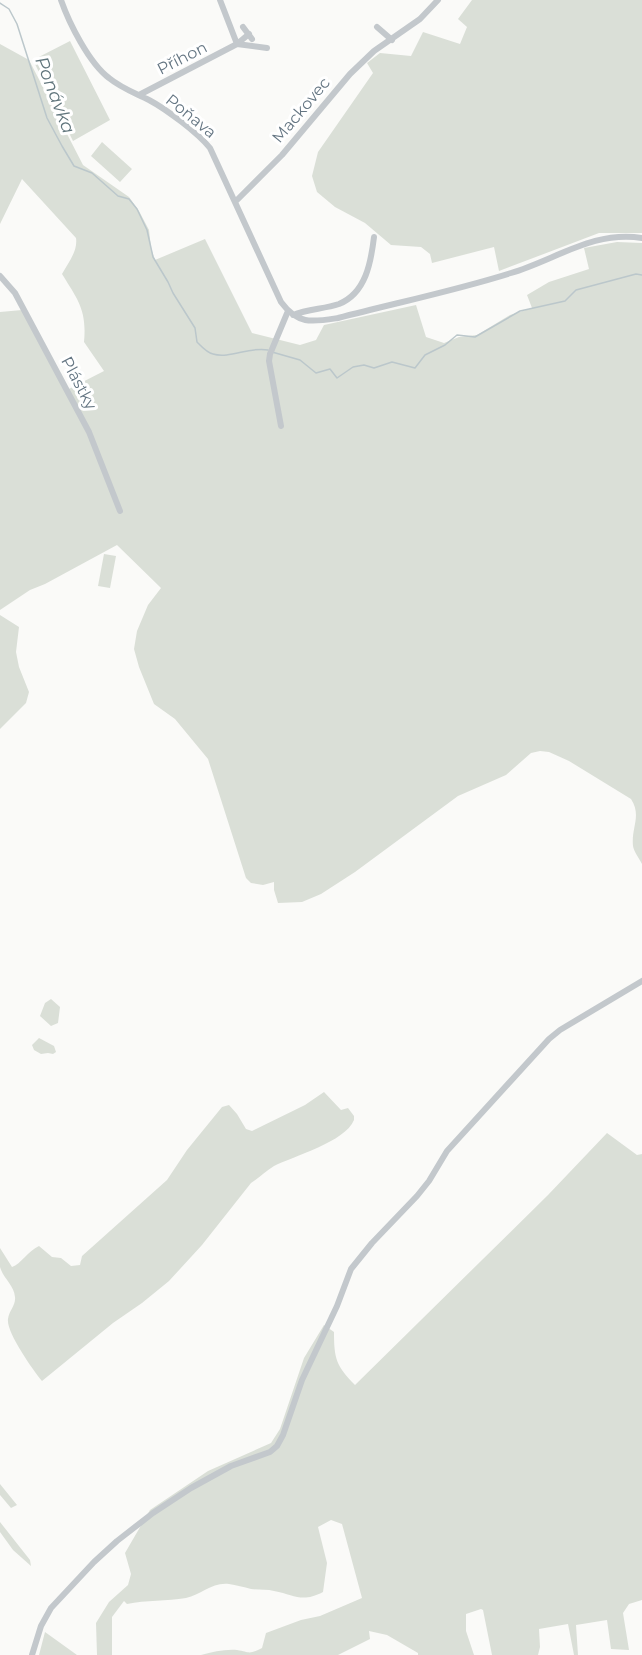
<svg xmlns="http://www.w3.org/2000/svg" width="642" height="1655" font-family="Montserrat,sans-serif">
  <rect width="100%" height="100%" fill="#fafaf8"/>
  <path fill="#dadfd7" d="M 472,0 L 642,0 L 642,233 L 599,233 L 499,271 L 494,247 L 432,263 L 430,254 L 421,247 L 391,245 L 365,223 L 335,207 L 317,192 L 312,176 L 318,152 L 373,73 L 367,63 L 380,53 L 411,56 L 423,32 L 460,44 L 467,27 L 458,19 Z
    M 70,41 L 110,120 L 73,141 L 33,60 Z
    M 0,44 L 29,60 L 83,165 L 129,197 L 139,211 L 149,230 L 151,248 L 155,260 L 205,239 L 252,333 L 300,345 L 316,340 L 324,325 L 416,305 L 426,337 L 444,343 L 459,337 L 477,335 L 510,315 L 532,308 L 527,295 L 549,282 L 589,269 L 584,248 L 617,242 L 642,243 L 642,864 C 639,858 634,852 633,846 C 631,827 642,816 631,799 L 569,761 L 549,752 L 540,751 L 531,753 L 506,775 L 458,796 L 355,872 L 321,894 L 302,902 L 278,903 L 274,890 L 274,882 L 263,885 L 251,883 L 246,878 L 208,759 L 175,719 L 154,704 L 139,667 L 134,649 L 137,631 L 148,605 L 161,588 L 117,545 L 45,584 L 30,590 L 0,610 L 0,312 L 22,310 L 65,391 L 104,371 L 84,342 C 87,310 78,300 62,274 C 68,263 78,251 76,238 L 22,179 L 0,224 Z
    M 102,142 L 132,169 L 120,182 L 91,156 Z
    M 104,554 L 116,556 L 110,588 L 98,586 Z
    M 0,615 L 19,627 L 16,652 L 19,667 L 29,692 L 26,703 L 0,729 Z
    M 51,999 L 60,1007 L 58,1023 L 51,1026 L 40,1016 L 45,1003 Z
    M 39,1038 L 54,1046 L 56,1052 L 53,1054 L 48,1053 L 41,1054 L 34,1050 L 32,1045 Z
    M 324,1092 L 341,1110 L 348,1108 L 354,1116 L 354,1120 C 345,1142 294,1156 274,1166 C 266,1171 259,1178 251,1183 L 202,1245 L 169,1281 L 142,1303 L 113,1323 L 42,1381 C 33,1370 6,1332 8,1319 C 9,1311 16,1305 15,1297 C 14,1285 3,1278 0,1267 C 0,1262 0,1254 0,1248 L 12,1267 C 21,1264 28,1251 39,1246 L 52,1257 L 61,1258 L 71,1266 L 80,1265 L 82,1256 L 167,1180 L 187,1150 L 222,1107 L 229,1105 L 237,1114 L 246,1129 L 252,1131 L 305,1105 Z
    M 607,1133 L 637,1155 L 642,1154 L 642,1600 L 629,1604 L 623,1613 L 629,1650 L 611,1649 L 607,1620 L 576,1625 L 578,1655 L 574,1655 L 568,1624 L 539,1629 L 540,1647 L 538,1655 L 492,1655 L 483,1610 L 481,1609 L 466,1614 L 466,1631 L 474,1655 L 418,1655 L 418,1653 L 387,1635 L 369,1631 L 370,1639 L 338,1655 L 201,1655 C 213,1652 225,1649 237,1650 C 250,1652 248,1655 262,1648 L 266,1633 L 301,1620 L 320,1616 L 362,1598 L 342,1524 L 331,1520 L 318,1527 L 327,1563 L 323,1592 C 302,1603 295,1595 274,1591 C 267,1589 259,1590 251,1589 C 244,1587 236,1585 229,1584 C 212,1582 201,1595 186,1598 C 167,1601 146,1600 127,1604 L 124,1601 L 112,1617 L 112,1655 L 97,1655 L 96,1623 L 109,1602 L 128,1585 L 131,1574 L 125,1553 L 150,1510 L 208,1471 L 271,1443 L 280,1429 L 304,1358 L 324,1325 L 334,1332 C 334,1358 336,1366 355,1385 L 548,1195 Z
    M 0,1484 L 17,1505 L 11,1508 L 0,1495 Z
    M 0,1522 L 30,1560 L 31,1566 L 13,1550 L 0,1532 Z
    M 45,1632 L 77,1655 L 39,1655 Z"/>
  <g fill="none" stroke-linecap="round" stroke-linejoin="round">
    <path stroke="#bbc7cb" stroke-width="1.5" d="M 0,3 L 9,9 L 17,24 L 47,118 L 62,146 L 74,166 L 92,173 L 118,196 L 129,199 L 137,209 L 147,230 L 153,257 L 168,282 L 173,293 L 195,328 L 197,342 C 201,346 207,353 213,354 C 230,359 250,346 268,350
      M 272,352 L 300,360 L 316,373 L 330,369 L 337,378 L 353,367 L 364,365 L 374,368 L 392,362 L 415,368 L 425,355 L 445,345 L 457,335 L 475,337 L 520,311 L 565,301 L 576,290 L 636,274 L 642,275"/>
    <path stroke="#c3c8cc" stroke-width="6" d="M 61,0 C 69,23 89,63 109,78 C 121,88 135,93 149,100 C 166,109 198,133 210,148 L 281,302 C 298,325 312,322 338,318 C 395,303 454,291 511,273 C 555,260 594,230 642,238
      M 220,0 L 237,44
      M 243,27 L 252,39
      M 377,27 L 392,40
      M 237,44 L 267,48
      M 139,95 L 237,44 L 249,34
      M 235,202 L 282,155 L 350,74 L 374,51 L 420,19 L 438,0
      M 0,276 L 15,293 L 89,432 L 120,511
      M 293,315 C 308,309 324,309 339,304 C 366,293 371,262 374,237
      M 281,426 L 269,361 L 270,354 L 288,311
      M 32,1655 L 41,1626 L 51,1608 L 94,1562 L 117,1541 L 153,1513 L 191,1488 L 231,1466 L 270,1452 L 277,1446 L 283,1435 L 302,1380 L 337,1306 L 351,1269 L 372,1243 L 417,1196 L 429,1181 L 447,1151 L 549,1039 L 560,1030 L 642,981"/>
  </g>
  <g text-anchor="middle" dominant-baseline="central" stroke-width="6" stroke-linejoin="round" paint-order="stroke">
    <g font-size="16" fill="#657683" stroke="#fff">
      <text transform="translate(182 58) rotate(-27)">Příhon</text>
      <text transform="translate(301 110) rotate(-50)">Mackovec</text>
      <text transform="translate(191 116) rotate(39)">Poňava</text>
      <text transform="translate(79 383) rotate(62)">Plástky</text>
    </g>
    <g font-size="18" font-style="italic" fill="#60757c" stroke="#fff">
      <text transform="translate(55 95) rotate(69)">Ponávka</text>
    </g>
  </g>
</svg>
